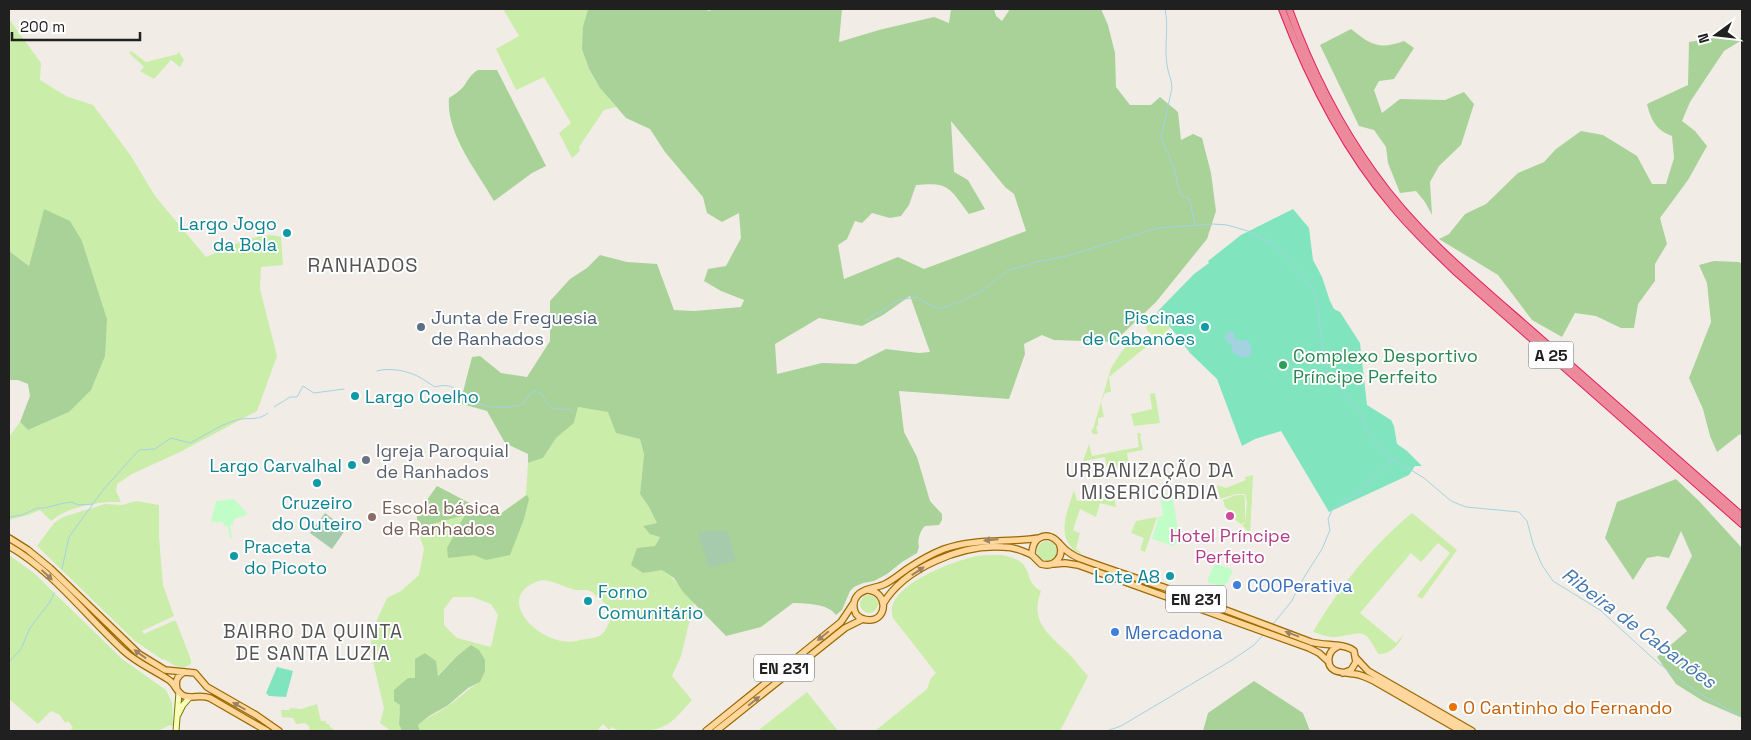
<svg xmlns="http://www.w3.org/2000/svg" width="1751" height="740" font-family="'Space Grotesk',sans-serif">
  <rect width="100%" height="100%" fill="#f1ede6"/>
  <path fill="#caeda9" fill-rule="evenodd" d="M 503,9 L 588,9 C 575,54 587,73 616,107 L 604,110 L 579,147 L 580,151 L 572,158 L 559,133 L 571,123 L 544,77 L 516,90 L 496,49 L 519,36 Z
    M 9,19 L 41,63 L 40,80 L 66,96 L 93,105 L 131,156 L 155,196 L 206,257 C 226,249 261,229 281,237 L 283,265 L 261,267 L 260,289 L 277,356 L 257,411 L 180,452 L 132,474 L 117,484 L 116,491 L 121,502 C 99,501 69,506 51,521 L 40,510 L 28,515 L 9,520 L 9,437 L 20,422 L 28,430 L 69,412 L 107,319 L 82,241 L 44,209 L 29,266 L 9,251 Z
    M 131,51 L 146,62 L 178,54 L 178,51 L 184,60 L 180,67 L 171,60 L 154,79 L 140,71 L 144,67 L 129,53 Z
    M 1158,311 L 1171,327 L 1157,340 L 1147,330 L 1146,326 Z
    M 1140,335 L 1151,343 L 1109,377 L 1111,392 L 1105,393 L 1101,402 L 1104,417 L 1098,418 L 1098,425 L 1096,427 L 1098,434 L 1093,434 L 1091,430 L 1093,429 L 1111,368 L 1122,351 L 1136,336 Z
    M 1155,393 L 1160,423 L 1134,426 L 1131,414 L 1152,409 L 1150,394 Z
    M 578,407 L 609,412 L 617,433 L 640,439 L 644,454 L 640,494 L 649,507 L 657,523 L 643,526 L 660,536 L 643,572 L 662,569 C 675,579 683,591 694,603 L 681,656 L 672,676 L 692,700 C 671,723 667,731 634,731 C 625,731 619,732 612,727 L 609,730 L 603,724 L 597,731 L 420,731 L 418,725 C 427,717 438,713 448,706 C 459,698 468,689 480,682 L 471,645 L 457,656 L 437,676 L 435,661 L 425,653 C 422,662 419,671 415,679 C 407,696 392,712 402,731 L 391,731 L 380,723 L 384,708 L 370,649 L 373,632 L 377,620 L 387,598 L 401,591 L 419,575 L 424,549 L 417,528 L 417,514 L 437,486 L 496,517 L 526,495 L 528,463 L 543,458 L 556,438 L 574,423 ZM 542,580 C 554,581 564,587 575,590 C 580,591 586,589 590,591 C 594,593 594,594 596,596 C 608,605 616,612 607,627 C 605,632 601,636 596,637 C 590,639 583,639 577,641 C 539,649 489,594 542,580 ZM 453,597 L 472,597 L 491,604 L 498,615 L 491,647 L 457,638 L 444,625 L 444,609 Z
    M 1137,433 L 1139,433 L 1142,435 L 1140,437 L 1143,450 L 1127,453 L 1129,464 L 1107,469 L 1105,457 L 1083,461 L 1089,444 L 1092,456 L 1139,447 Z
    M 1253,475 L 1253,478 L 1250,534 L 1242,525 L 1245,523 L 1247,502 L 1245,494 L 1236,494 L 1220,499 L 1217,485 L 1226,488 L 1246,480 L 1245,477 Z
    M 1074,490 L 1077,501 L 1114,494 L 1116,507 L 1100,503 L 1096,517 L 1080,509 L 1073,530 L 1080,533 L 1076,549 L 1081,552 L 1080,554 C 1054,539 1067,513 1074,490 Z
    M 1236,495 L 1244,495 L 1245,498 L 1245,522 L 1241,524 L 1229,515 L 1231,512 L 1225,507 L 1223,500 Z
    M 136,501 L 159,505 L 159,537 L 163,585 L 174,616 L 142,631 L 144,634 L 173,621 L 176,621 L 191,660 L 191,664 C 179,671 174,665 164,659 L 163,660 L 135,641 L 37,546 L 54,523 L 63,517 L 105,504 L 122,505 Z
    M 1412,513 L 1457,550 L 1422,599 L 1417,596 L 1450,553 L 1438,543 L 1421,562 L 1411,553 L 1360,613 L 1396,643 L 1404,634 C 1399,644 1391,655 1378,654 C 1363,626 1364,634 1336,637 C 1329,638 1320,634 1313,632 C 1341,585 1370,548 1412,513 Z
    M 1157,517 L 1145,552 L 1140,550 L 1144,538 L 1131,533 L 1136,521 Z
    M1037 551a10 10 0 1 1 20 0a10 10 0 1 1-20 0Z
    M 9,555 L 34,573 L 122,659 L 166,690 L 172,703 L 173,726 L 170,725 L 157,731 L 69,731 L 73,728 L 68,721 L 65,723 L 60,715 L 51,711 L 38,724 L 9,699 Z
    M 1001,555 C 1038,561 1020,579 1041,591 C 1029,623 1050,635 1070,655 C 1076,661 1081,669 1088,676 L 1060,731 L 875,731 L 927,689 L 931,678 L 936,673 L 893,618 C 882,586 954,561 977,556 C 985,555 993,555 1001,555 Z
    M860 604a9 9 0 1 1 18 0a9 9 0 1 1-18 0Z
    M 807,692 L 838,731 L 761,731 L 760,729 Z
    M 317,704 L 321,721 L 326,721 L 326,724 L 329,724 L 330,727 L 336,731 L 310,731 L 309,726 L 305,723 L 296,724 L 293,718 L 282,717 L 281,710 L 290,710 L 290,708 L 301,709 Z"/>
  <path fill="#a8d298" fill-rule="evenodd" d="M 588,9 L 705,9 L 709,11 L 713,9 L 842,9 L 839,42 L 879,30 L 934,17 L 949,23 L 951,9 L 994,9 L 996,16 L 1002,21 L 1010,9 L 1101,9 L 1108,25 L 1115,53 L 1116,87 L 1130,105 L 1151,105 L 1160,97 L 1178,112 L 1181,140 L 1193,134 L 1202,138 L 1211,173 L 1216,211 L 1207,239 L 1156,302 L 1114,342 L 1054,340 L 1042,335 L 1024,344 L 1025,354 L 1009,399 L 899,391 L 904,432 L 917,457 L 930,501 L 942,514 L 942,520 L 939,525 L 925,526 C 920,531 917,540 919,547 L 917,553 L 902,562 L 887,574 L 874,581 L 863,583 L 854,587 L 850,591 L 842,610 L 836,615 C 827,603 808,604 793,603 L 761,627 L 726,636 L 683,592 L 674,578 L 662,570 L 643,573 L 631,565 L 637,548 L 655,546 L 660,537 L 650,534 L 643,526 L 657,523 L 649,507 L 640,494 L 644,454 L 640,439 L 616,433 L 608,412 L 578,407 L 574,423 L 556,438 L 543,458 L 528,463 L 528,454 L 505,443 L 487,411 L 462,404 L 463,392 L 472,357 L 480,356 L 501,373 L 527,377 L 550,341 L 550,301 L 570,279 L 587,268 L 600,255 L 627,262 L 657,264 L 674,310 L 694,311 L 741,307 L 744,300 L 721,291 L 704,281 L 708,269 L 726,266 L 741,238 L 739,213 L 722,222 L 707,213 L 703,197 L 665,152 L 650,129 L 626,118 L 600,88 L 589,69 L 582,49 L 583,27 ZM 951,121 L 1005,187 L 1014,194 L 1026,231 L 924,269 L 898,257 L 844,279 L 838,245 L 847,239 L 855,221 L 862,223 L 872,213 L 890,218 L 901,216 L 909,205 L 916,185 C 950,182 949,188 969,214 L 985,209 L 968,180 L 954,172 ZM 910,296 L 930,352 L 919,353 L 886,349 L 856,364 L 822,363 L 777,374 L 775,344 L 819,318 L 862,326 L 883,315 Z
    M 1351,29 C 1371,45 1379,50 1404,41 L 1414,48 L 1394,79 L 1379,81 L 1374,90 L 1382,113 L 1400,99 L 1445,100 L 1464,92 L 1474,104 L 1461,145 L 1439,166 L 1430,182 L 1432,215 L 1425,202 L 1416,191 L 1400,193 L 1388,163 L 1386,147 L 1374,130 L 1359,126 L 1320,45 Z
    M 1719,37 L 1742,38 L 1742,40 L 1724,51 L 1690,102 L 1682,121 L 1695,131 L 1707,146 L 1688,180 L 1660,218 L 1667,244 L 1655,264 L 1655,281 L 1638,304 L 1634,328 L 1621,328 L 1596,316 L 1575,313 L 1562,337 L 1532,320 L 1498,275 L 1439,239 L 1449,234 L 1465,214 L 1486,204 L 1518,173 L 1544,162 L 1556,149 L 1581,131 L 1603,135 L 1637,156 L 1652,184 L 1666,184 L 1674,158 L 1672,136 C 1656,130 1651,120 1647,104 L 1688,85 L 1689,42 Z
    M 478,70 L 497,70 L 546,166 L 532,173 L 494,201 C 477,171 446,134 449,98 C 454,95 460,91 464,86 C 468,80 471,74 478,70 Z
    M 44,209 L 70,221 L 82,241 L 107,319 L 105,356 L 91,390 L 69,412 L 28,430 L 20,422 L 30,396 L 28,384 L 18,380 L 9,380 L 9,251 L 29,266 Z
    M 1714,261 L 1739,262 L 1742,264 L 1742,436 L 1740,434 L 1717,452 L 1710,436 L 1703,409 L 1689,378 L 1711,322 L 1707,283 L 1699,265 Z
    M 1676,479 L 1700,502 L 1741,547 L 1742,718 L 1703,701 L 1676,684 L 1657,657 L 1687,631 L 1666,608 L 1692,556 L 1681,531 L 1669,558 L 1658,556 L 1647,558 L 1633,580 L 1605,538 L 1617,502 Z
    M 437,486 L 496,517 L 527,495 L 529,499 L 524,519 L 510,555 L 486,560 L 474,555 L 448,558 L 447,548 L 465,515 L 417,528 L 417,514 Z
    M 471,645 L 479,650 L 485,660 L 485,671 L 480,682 L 468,688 L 447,706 L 429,716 L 418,725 L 420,731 L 402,731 L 399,724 L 400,705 L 394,701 L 394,690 L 408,678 L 415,678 L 415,659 L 425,653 L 436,661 L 438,676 L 457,656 Z
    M 1254,681 L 1303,713 L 1310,731 L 1203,731 L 1208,713 Z"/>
  <path fill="#a5cbac" d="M 325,513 L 346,529 L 332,549 L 310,533 Z
    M 727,530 L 736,560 L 709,568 L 698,532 Z"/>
  <path fill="#c1fdc7" d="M 1172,493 L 1178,529 L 1184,532 L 1174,546 L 1152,539 L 1159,516 L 1163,516 L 1160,495 Z
    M 234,499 L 248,514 L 234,519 L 233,524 L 230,526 L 232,538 L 230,539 L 228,527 L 224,525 L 223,522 L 211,522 L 216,501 Z
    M 1217,564 L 1233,570 L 1228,582 L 1223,587 L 1207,582 L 1213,566 Z"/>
  <path fill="#80e4bf" d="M 1293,209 L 1309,228 L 1313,260 L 1322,277 L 1330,301 L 1334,309 L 1340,312 L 1360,343 L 1367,405 L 1391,420 L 1394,426 L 1397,444 L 1407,451 L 1422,466 L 1415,466 L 1409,475 L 1329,512 L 1281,431 L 1255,439 L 1242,446 L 1217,379 L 1190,353 L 1158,311 L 1194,274 L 1209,263 L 1208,261 L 1241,235 Z
    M 277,667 L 293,671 L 286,697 L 269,696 L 266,693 Z"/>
  <path fill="#a4d2e1" d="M 1231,331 L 1234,332 L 1234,337 L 1237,340 L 1248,341 L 1252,349 L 1250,356 L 1243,358 L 1232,352 L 1232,345 L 1227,342 L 1225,338 L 1226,334 Z"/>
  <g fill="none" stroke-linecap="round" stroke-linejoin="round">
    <path stroke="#a4d2e1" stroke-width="1" d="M 1165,9 C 1169,27 1164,46 1167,65 C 1168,73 1172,80 1172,88 L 1161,138 L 1174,167 L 1178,187 L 1182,196 L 1188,198 L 1190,202 L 1195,225
      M 866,320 L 899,300 L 917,297 L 932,306 L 940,309 L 959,302 L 982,291 L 1007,271 L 1036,262 L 1067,256 L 1158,228 L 1213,224 L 1227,225 L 1248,231 L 1270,242 L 1281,252 L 1312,288 L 1317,301 L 1323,352 L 1328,372 L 1360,413 L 1369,435 L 1388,456 L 1424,478 L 1451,501 L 1466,507 L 1519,512 L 1527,521 L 1533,544 L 1542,565 L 1553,581 L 1600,610 L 1657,662 L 1697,692 L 1742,717
      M 377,371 C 389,367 410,371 421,378 C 426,381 430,384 435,387 C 454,382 455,391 469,399 C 486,409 504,409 523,404 L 529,395 L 534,391 L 541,393 C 551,409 551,410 570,409 L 573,412
      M 274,407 L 290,397 L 297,397 L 303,386 L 314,393 L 344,389
      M 9,517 L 22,515 L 37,508 L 45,508 L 60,504 L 71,502 L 79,505 L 93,504
      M 62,569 L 69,537 L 103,490 L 139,450 L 155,449 L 171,438 L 190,443 C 206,435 224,422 241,419 C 251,418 260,420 268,413
      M 1273,624 L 1291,602 L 1303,579 L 1322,549 L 1330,530 L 1328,519 L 1333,508 L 1360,492 L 1393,459
      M 9,662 L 21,649 L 30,628 L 50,602 L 54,593
      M 1107,731 L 1121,726 L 1232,660 L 1254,645 L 1263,635"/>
    <g stroke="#6e7d00" stroke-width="7">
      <path id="secondary" d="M 178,715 L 183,705 L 190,697
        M 176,731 L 179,692"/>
    </g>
    <g stroke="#9b6a00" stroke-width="8">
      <path id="primary" d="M 9,538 L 28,550 L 50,568 L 139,654 L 165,670 L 195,673 L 207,687 L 256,715 L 279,731
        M 1059,543 C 1065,556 1055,568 1041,564 L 1032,555 C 1032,546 1035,537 1046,536 C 1056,536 1060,546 1067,551 C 1072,555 1078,558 1084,560 C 1114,571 1145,581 1175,591 C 1220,608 1266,625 1311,642 C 1325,646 1345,643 1354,651 L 1356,662 L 1351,670 L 1343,673
        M 9,546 C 54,572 86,616 124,651 C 137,663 154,670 169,680 C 175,684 177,693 184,696 C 191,699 200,694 210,698 L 267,731
        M 1054,564 L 1065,563 L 1078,565 L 1309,648 L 1319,653 L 1329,662
        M 868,590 C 888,592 888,619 870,620 C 864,620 859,618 856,614 C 853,608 853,601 857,596 C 863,588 877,588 885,584 C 893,580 900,574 907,569 C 919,561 931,554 944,549 C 976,538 1007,543 1039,538
        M 883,604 C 904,568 962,544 1003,547 C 1014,547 1023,551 1032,555
        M 1339,646 C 1334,648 1330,651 1329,657 C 1326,674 1344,672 1355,674 C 1362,675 1368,678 1374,681 L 1461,731
        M 1356,658 L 1368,671 L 1472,731
        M 177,689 C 175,681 177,676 184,672
        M 706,731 L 841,622 L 853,604
        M 716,731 L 845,628 L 863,619"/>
    </g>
    <g stroke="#e51c5e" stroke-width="8">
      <path id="motorway" d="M 1282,9 C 1309,80 1343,148 1393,207 C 1412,230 1434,251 1456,272 L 1742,524
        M 1289,9 C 1310,67 1338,123 1374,173 C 1417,234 1476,282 1532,331 C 1602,392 1672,454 1742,516"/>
    </g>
    <use href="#secondary" stroke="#f9fdb7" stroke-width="5"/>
    <use href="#primary" stroke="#ffd69c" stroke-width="5.5"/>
    <use href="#motorway" stroke="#ec899a" stroke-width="6"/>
  </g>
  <defs><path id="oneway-solid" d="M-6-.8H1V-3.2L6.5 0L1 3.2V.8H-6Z" transform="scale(1.25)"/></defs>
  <g fill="#9b8464">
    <use href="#oneway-solid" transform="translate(991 540) rotate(175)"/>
    <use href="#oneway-solid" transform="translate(918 571) rotate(-33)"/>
    <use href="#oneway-solid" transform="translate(47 575) rotate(43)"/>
    <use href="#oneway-solid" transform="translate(1292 634) rotate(-160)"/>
    <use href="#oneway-solid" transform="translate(823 636) rotate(141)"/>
    <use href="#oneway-solid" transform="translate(140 654) rotate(-144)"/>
    <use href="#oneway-solid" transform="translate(754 701) rotate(-39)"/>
    <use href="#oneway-solid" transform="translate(239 706) rotate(-150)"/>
  </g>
  <g fill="#0f9aa8" stroke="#fff" stroke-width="2">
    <circle cx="287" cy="233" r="5"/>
    <circle cx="1205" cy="327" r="5"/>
    <circle cx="355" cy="396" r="5"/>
    <circle cx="352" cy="465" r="5"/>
    <circle cx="317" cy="483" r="5"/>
    <circle cx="234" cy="556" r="5"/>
    <circle cx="1170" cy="576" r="5"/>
    <circle cx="588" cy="601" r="5"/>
  </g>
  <circle fill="#5c6f8a" stroke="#fff" stroke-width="2" cx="421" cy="327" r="5"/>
  <circle fill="#2e9e5b" stroke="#fff" stroke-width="2" cx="1283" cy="365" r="5"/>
  <circle fill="#6b7280" stroke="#fff" stroke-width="2" cx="366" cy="460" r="5"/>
  <circle fill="#d1479c" stroke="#fff" stroke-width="2" cx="1230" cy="516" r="5"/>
  <circle fill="#8d6e63" stroke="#fff" stroke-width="2" cx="372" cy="517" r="5"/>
  <g fill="#3f7fe0" stroke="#fff" stroke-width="2">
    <circle cx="1237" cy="585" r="5"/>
    <circle cx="1115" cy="632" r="5"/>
  </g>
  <circle fill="#e8710a" stroke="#fff" stroke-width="2" cx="1453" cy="707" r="5"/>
  <g text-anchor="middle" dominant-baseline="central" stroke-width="4" stroke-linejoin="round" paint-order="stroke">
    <g fill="#fff" stroke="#636363" stroke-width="1">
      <rect x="1528.5" y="341.5" width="45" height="27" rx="4"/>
      <rect x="1166" y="585.5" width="60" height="27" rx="4"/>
      <rect x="754" y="654.5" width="60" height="27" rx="4"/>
    </g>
    <g font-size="16" font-weight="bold" fill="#202020">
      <text x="1551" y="355">A 25</text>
      <text x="1196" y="599">EN 231</text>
      <text x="784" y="668">EN 231</text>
    </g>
    <g font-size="18" fill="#0d838f" stroke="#fff" text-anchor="end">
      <text x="277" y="223">Largo Jogo<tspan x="277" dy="21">da Bola</tspan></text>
      <text x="1195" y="317">Piscinas<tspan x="1195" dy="21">de Cabanões</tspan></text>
      <text x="365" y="396" text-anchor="start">Largo Coelho</text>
      <text x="342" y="465">Largo Carvalhal</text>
      <text x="317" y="502" text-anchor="middle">Cruzeiro<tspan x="317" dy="21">do Outeiro</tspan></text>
      <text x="244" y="546" text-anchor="start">Praceta<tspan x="244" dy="21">do Picoto</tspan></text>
      <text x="1160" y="576">Lote A8</text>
      <text x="598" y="591" text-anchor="start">Forno<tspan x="598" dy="21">Comunitário</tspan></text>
    </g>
    <g font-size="18" fill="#4e5e75" stroke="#fff" text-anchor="start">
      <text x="431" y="317">Junta de Freguesia<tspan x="431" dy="21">de Ranhados</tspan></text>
    </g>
    <g font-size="18" fill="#27864d" stroke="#fff" text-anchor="start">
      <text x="1293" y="355">Complexo Desportivo<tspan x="1293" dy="21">Príncipe Perfeito</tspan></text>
    </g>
    <g font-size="18" fill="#5b616d" stroke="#fff" text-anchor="start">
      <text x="376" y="450">Igreja Paroquial<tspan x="376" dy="21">de Ranhados</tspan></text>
    </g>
    <g font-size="18" fill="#785e54" stroke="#fff" text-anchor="start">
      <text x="382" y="507">Escola básica<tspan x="382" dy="21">de Ranhados</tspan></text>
    </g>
    <g font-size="18" fill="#b23c85" stroke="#fff">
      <text x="1230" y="535">Hotel Príncipe<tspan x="1230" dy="21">Perfeito</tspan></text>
    </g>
    <g font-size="18" fill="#366cbe" stroke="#fff" text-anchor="start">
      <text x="1247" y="585">COOPerativa</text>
      <text x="1125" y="632">Mercadona</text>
    </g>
    <g font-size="18" fill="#c56008" stroke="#fff" text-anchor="start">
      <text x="1463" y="707">O Cantinho do Fernando</text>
    </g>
    <g font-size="19" letter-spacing="1" fill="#535353" stroke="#fff">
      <text x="1150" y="470">URBANIZAÇÃO DA<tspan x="1150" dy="22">MISERICÓRDIA</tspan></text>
      <text x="313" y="631">BAIRRO DA QUINTA<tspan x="313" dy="22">DE SANTA LUZIA</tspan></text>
    </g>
    <g font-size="19" font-style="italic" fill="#4377ae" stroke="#fff">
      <text transform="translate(1639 628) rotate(37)">Ribeira de Cabanões</text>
    </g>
    <g font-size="20" letter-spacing="1" fill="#535353" stroke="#fff">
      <text x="363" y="265">RANHADOS</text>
    </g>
  </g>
  <rect width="1751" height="740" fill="none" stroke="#202020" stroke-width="20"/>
  <g transform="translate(1716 35) rotate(255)" stroke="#ffffff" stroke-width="4" paint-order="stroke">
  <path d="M0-4L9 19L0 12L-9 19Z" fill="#202020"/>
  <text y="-8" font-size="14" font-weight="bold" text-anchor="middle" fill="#202020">N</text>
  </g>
  <path d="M12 32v8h128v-8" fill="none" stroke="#202020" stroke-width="2.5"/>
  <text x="20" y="32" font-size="15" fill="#202020" stroke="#ffffff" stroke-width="4" paint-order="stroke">200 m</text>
</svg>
